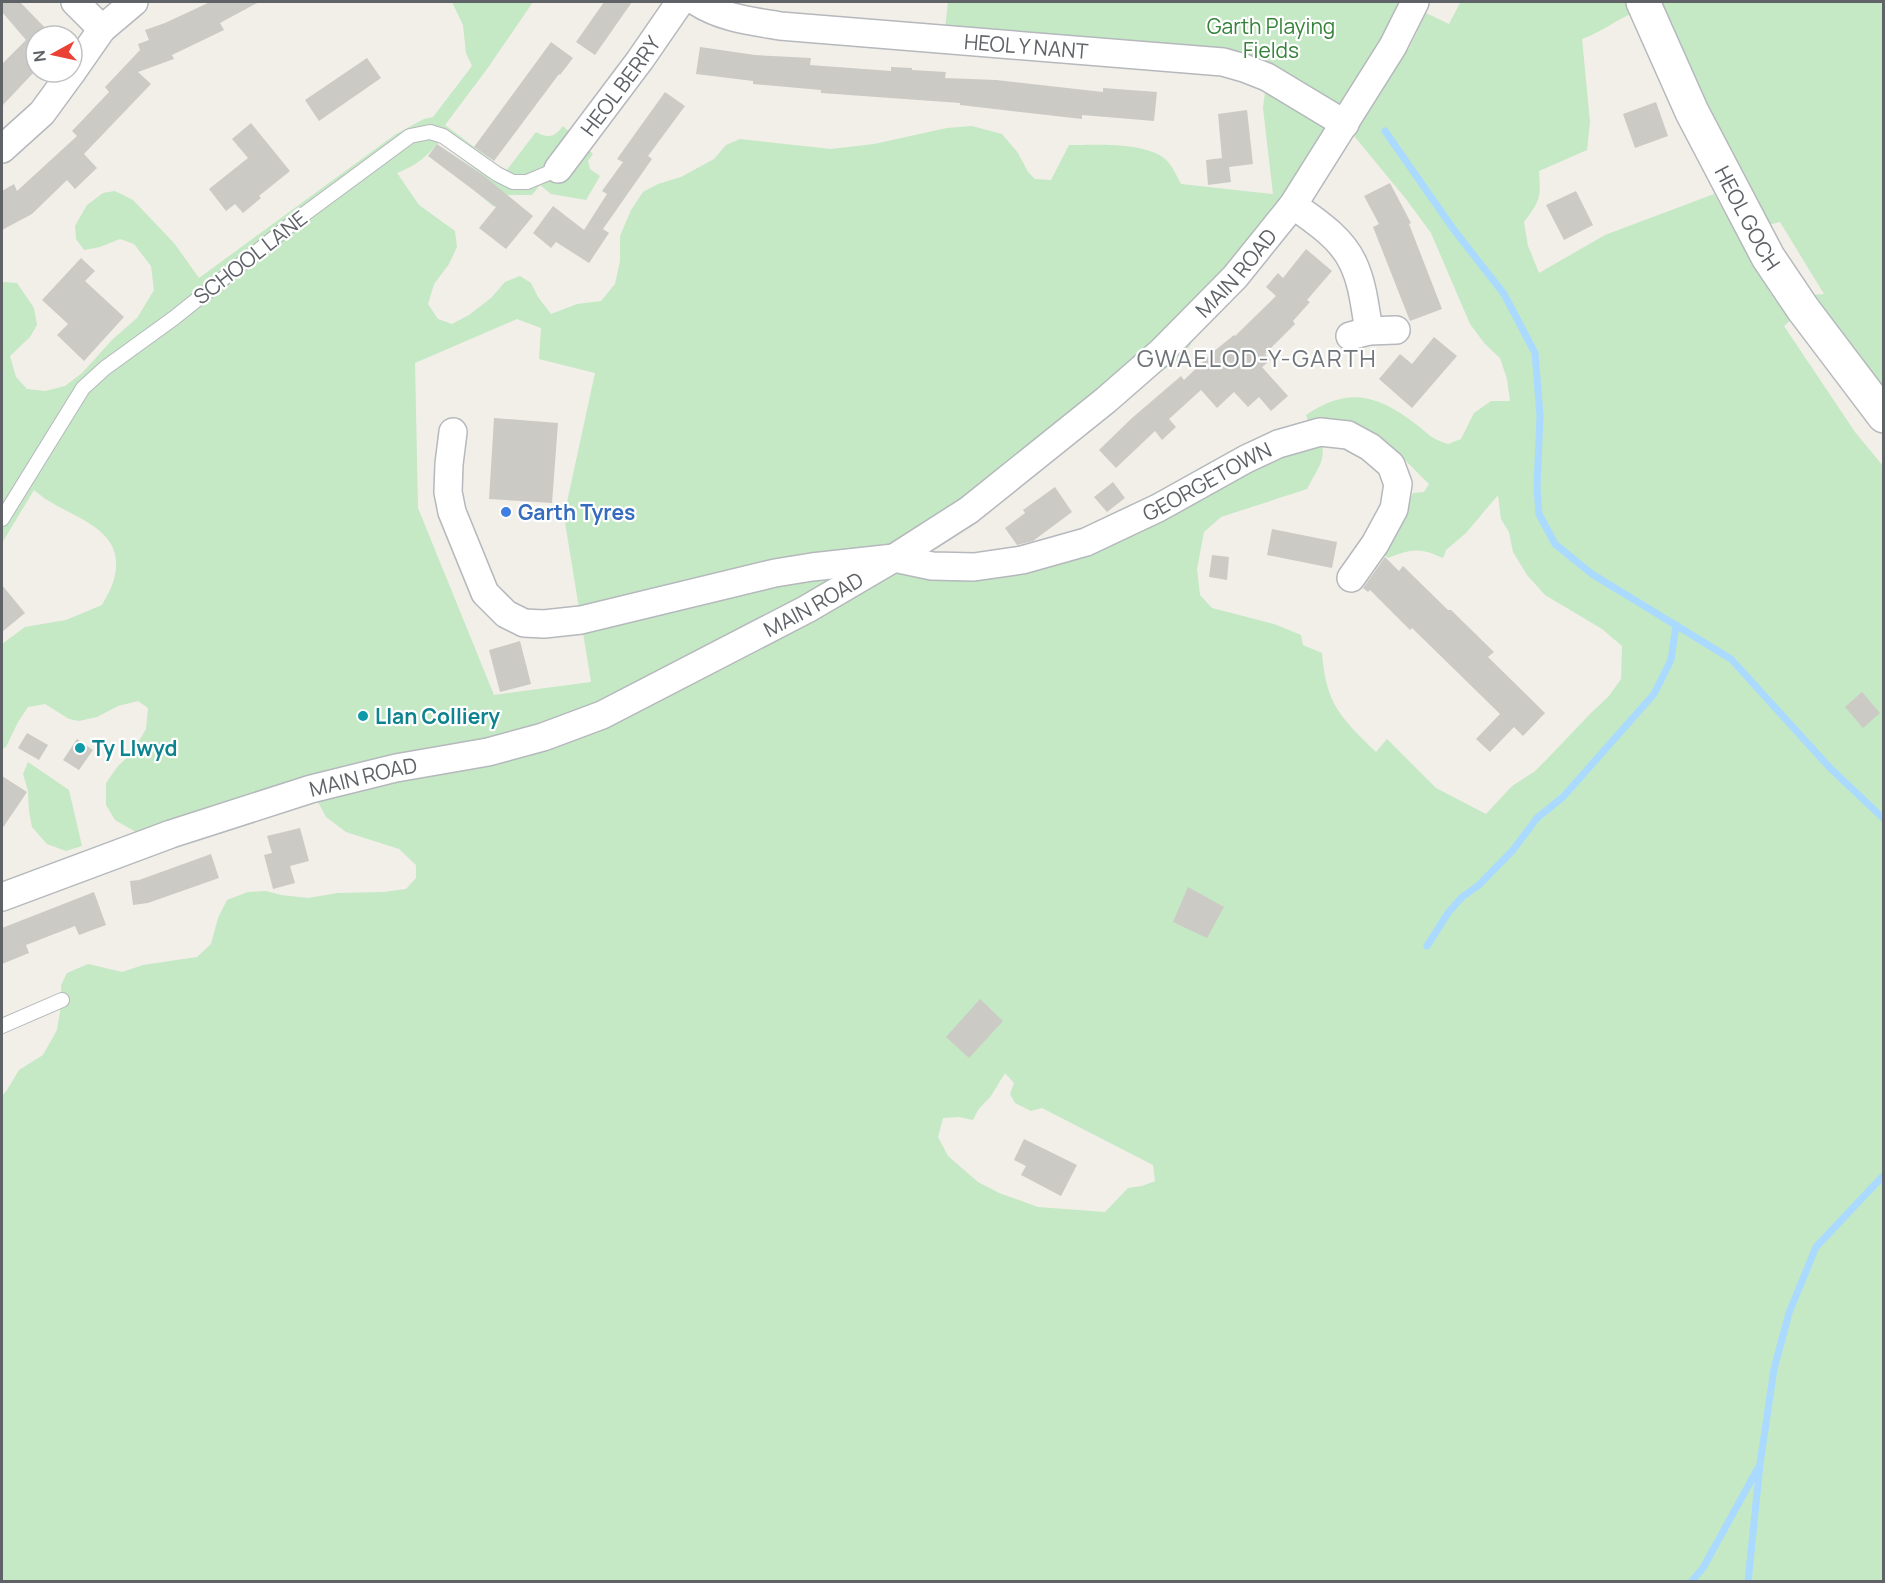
<svg xmlns="http://www.w3.org/2000/svg" width="1885" height="1583" font-family="Manrope,sans-serif">
  <rect width="100%" height="100%" fill="#f1efe8"/>
  <path fill="#c5e8c5" fill-rule="evenodd" d="M 452,2 L 533,2 L 487,69 L 445,125 L 506,171 L 536,132 C 548,139 555,137 563,126 L 593,154 L 588,161 L 590,169 L 600,176 L 586,200 L 551,194 L 540,185 L 532,195 L 503,195 L 494,207 L 470,187 L 480,173 L 439,142 C 425,158 417,165 397,173 L 419,205 L 455,231 L 457,247 L 449,264 L 434,284 L 428,304 L 438,319 L 452,324 L 469,315 L 491,298 L 505,282 L 520,276 L 531,283 L 538,297 L 551,314 L 577,304 L 601,301 L 615,284 L 620,261 L 620,236 L 631,210 L 643,192 L 658,184 L 681,177 L 714,159 L 726,145 L 740,139 L 831,149 L 874,144 L 947,128 L 972,126 L 1002,134 L 1018,153 L 1028,172 L 1035,179 L 1051,180 L 1069,145 C 1095,145 1152,141 1169,163 C 1174,169 1177,177 1181,184 L 1273,194 L 1263,108 L 1267,77 L 944,39 L 948,2 L 1398,2 L 1377,50 L 1393,46 L 1409,49 L 1426,13 L 1449,24 L 1460,3 L 1458,2 L 1631,2 L 1635,12 C 1616,20 1601,32 1582,39 L 1590,122 L 1587,150 L 1539,171 C 1541,198 1540,201 1524,222 L 1528,246 L 1539,273 L 1605,235 L 1714,194 L 1771,294 L 1791,320 L 1784,326 L 1855,432 L 1883,466 L 1883,1581 L 2,1581 L 2,1096 L 7,1090 L 19,1070 L 43,1055 L 57,1030 L 62,1000 L 61,985 L 67,973 L 88,964 L 122,972 L 143,965 L 197,957 L 211,944 L 218,918 L 227,900 L 248,892 L 266,891 L 281,895 L 308,898 L 338,893 L 384,892 L 406,889 L 416,878 L 416,865 L 399,849 L 346,832 L 326,817 L 311,789 L 163,837 L 136,832 L 115,820 L 106,805 L 106,783 L 118,766 L 132,753 L 146,729 L 148,708 L 138,701 L 118,706 L 97,717 L 79,721 L 69,719 L 45,704 L 28,707 L 18,722 L 6,747 L 2,749 L 2,644 L 25,627 L 66,620 L 102,605 C 106,597 112,588 114,579 C 129,524 64,518 34,490 L 2,543 L 2,284 L 4,282 L 17,283 L 34,308 L 37,325 L 30,337 L 10,356 L 16,377 L 27,389 L 45,391 L 65,386 L 82,373 L 112,340 L 137,318 L 154,290 L 151,266 L 134,244 L 120,239 L 100,247 L 84,250 L 76,239 L 75,226 L 87,205 L 103,193 L 115,191 L 133,200 L 174,243 L 199,278 L 396,134 L 424,119 L 433,117 L 472,66 L 466,53 L 463,25 ZM 1345,125 L 1406,199 L 1431,233 L 1470,324 L 1485,344 L 1500,358 L 1507,379 L 1510,401 L 1491,401 L 1474,413 L 1461,439 L 1448,444 C 1430,438 1431,436 1417,425 C 1378,395 1349,386 1306,415 L 1308,421 C 1320,421 1333,419 1345,420 C 1372,424 1410,465 1429,484 L 1424,492 L 1413,493 L 1381,552 L 1388,558 C 1411,549 1419,547 1443,558 L 1446,550 L 1466,533 L 1498,495 L 1501,519 L 1509,532 L 1513,552 L 1527,575 L 1545,595 L 1602,629 L 1622,646 L 1621,679 L 1609,696 L 1590,714 L 1549,757 L 1534,772 L 1512,786 L 1486,814 L 1436,788 L 1387,739 L 1376,752 C 1340,717 1326,704 1322,653 L 1303,645 L 1301,635 L 1274,624 L 1212,608 L 1200,595 L 1197,569 L 1204,532 L 1221,517 L 1307,489 C 1320,464 1327,461 1320,432 L 1115,516 L 1048,539 L 982,557 L 895,557 L 1106,400 L 1162,371 L 1182,357 L 1191,344 L 1191,323 L 1269,216 L 1273,206 L 1283,218 ZM 517,319 L 541,328 L 539,359 L 595,373 L 564,516 L 591,682 L 494,695 L 418,508 L 415,363 ZM 1005,1073 L 1014,1083 L 1010,1094 L 1015,1103 L 1031,1111 L 1042,1108 L 1153,1165 L 1155,1181 L 1142,1186 L 1128,1188 L 1105,1212 L 1038,1207 L 999,1193 L 978,1182 L 948,1156 L 938,1137 L 943,1118 L 959,1117 L 973,1120 L 978,1110 L 991,1096 Z
    M 1650,2 L 1883,2 L 1883,413 L 1800,296 L 1824,294 L 1780,222 L 1759,227 Z
    M 28,762 L 69,790 L 82,846 L 66,851 L 47,844 L 32,827 L 29,811 L 28,791 L 23,774 Z"/>
  <g fill="none" stroke-linecap="round" stroke-linejoin="round">
    <path stroke="#aadaff" stroke-width="7" d="M 1385,131 L 1454,230 L 1504,294 L 1535,353 L 1540,415 L 1537,488 L 1539,514 L 1555,544 L 1592,574 L 1731,659 L 1830,768 L 1884,819
      M 1427,946 L 1448,913 L 1462,897 L 1479,885 L 1513,850 L 1537,818 L 1563,797 L 1654,694 L 1671,660 L 1676,625
      M 1691,1582 L 1703,1568 L 1758,1468
      M 1748,1582 L 1760,1464 L 1774,1369 L 1789,1313 L 1816,1247 L 1884,1175"/>
  </g>
  <path fill="#cccac5" d="M 2,2 L 20,2 L 53,36 L 36,36 L 36,70 L 2,106 L 2,64 L 26,40 L 2,12 Z
    M 210,2 L 259,2 L 220,23 L 224,30 L 172,55 L 174,59 L 138,72 L 151,84 L 84,154 L 97,168 L 75,189 L 67,180 L 32,214 L 2,230 L 2,191 L 14,184 L 17,191 L 77,136 L 72,131 L 109,92 L 105,87 L 140,50 L 138,44 L 149,40 L 145,30 L 165,23 Z
    M 604,2 L 632,2 L 595,55 L 576,42 Z
    M 551,42 L 573,58 L 560,75 L 559,74 L 494,161 L 474,147 Z
    M 700,47 L 755,55 L 811,58 L 810,65 L 891,71 L 891,67 L 912,68 L 912,70 L 946,72 L 945,78 L 996,80 L 1103,92 L 1103,88 L 1157,92 L 1154,121 L 1082,115 L 1082,119 L 960,105 L 960,103 L 821,93 L 821,90 L 753,84 L 753,81 L 696,74 Z
    M 367,58 L 381,78 L 319,121 L 305,100 Z
    M 665,92 L 685,106 L 648,156 L 652,159 L 603,229 L 609,233 L 589,263 L 556,242 L 551,248 L 533,233 L 553,206 L 584,230 L 607,194 L 602,191 L 623,162 L 617,159 Z
    M 1656,102 L 1668,136 L 1635,148 L 1623,114 Z
    M 1247,110 L 1253,164 L 1229,167 L 1231,182 L 1208,185 L 1206,160 L 1222,158 L 1218,114 Z
    M 251,123 L 290,171 L 259,196 L 261,198 L 243,213 L 235,204 L 226,211 L 209,189 L 248,158 L 232,139 Z
    M 437,144 L 483,175 L 533,216 L 506,249 L 479,228 L 496,207 L 428,156 Z
    M 1390,183 L 1411,223 L 1409,224 L 1442,309 L 1410,321 L 1373,227 L 1379,224 L 1364,196 Z
    M 1576,191 L 1593,225 L 1564,240 L 1546,205 Z
    M 1306,249 L 1332,271 L 1307,300 L 1310,302 L 1293,321 L 1295,324 L 1265,354 L 1271,360 L 1262,367 L 1288,396 L 1271,411 L 1259,397 L 1248,407 L 1234,392 L 1217,408 L 1201,390 L 1169,419 L 1176,427 L 1162,440 L 1155,431 L 1116,468 L 1099,450 L 1132,418 L 1181,376 L 1184,380 L 1213,352 L 1234,335 L 1235,336 L 1276,296 L 1266,287 L 1278,273 L 1283,278 Z
    M 81,258 L 95,271 L 85,281 L 124,317 L 84,361 L 57,335 L 68,324 L 42,300 Z
    M 1434,337 L 1457,356 L 1412,408 L 1379,379 L 1400,354 L 1412,364 Z
    M 494,418 L 558,423 L 552,503 L 489,499 Z
    M 1113,482 L 1125,498 L 1107,512 L 1094,497 Z
    M 1055,487 L 1072,512 L 1033,541 L 1017,545 L 1005,528 L 1025,513 L 1023,510 Z
    M 1272,529 L 1337,542 L 1332,568 L 1267,555 Z
    M 1212,555 L 1229,557 L 1227,580 L 1209,577 Z
    M 1385,557 L 1399,571 L 1403,566 L 1448,610 L 1451,610 L 1494,652 L 1488,657 L 1545,713 L 1523,736 L 1514,727 L 1490,752 L 1476,739 L 1500,714 L 1412,628 L 1410,630 L 1370,590 L 1368,592 L 1363,588 Z
    M 2,585 L 25,613 L 2,632 Z
    M 520,641 L 531,684 L 500,692 L 489,650 Z
    M 1862,692 L 1880,713 L 1863,728 L 1845,707 Z
    M 27,733 L 48,745 L 39,760 L 18,748 Z
    M 77,739 L 93,750 L 79,770 L 63,760 Z
    M 2,776 L 27,792 L 2,829 Z
    M 300,828 L 309,861 L 290,866 L 295,883 L 273,889 L 264,855 L 272,853 L 267,836 Z
    M 211,854 L 219,878 L 148,903 L 133,905 L 130,881 L 139,880 Z
    M 1188,887 L 1224,907 L 1207,938 L 1173,922 Z
    M 94,892 L 106,925 L 79,935 L 75,926 L 26,945 L 29,953 L 2,964 L 2,928 Z
    M 980,999 L 1003,1021 L 969,1058 L 946,1037 Z
    M 1024,1139 L 1077,1165 L 1061,1196 L 1021,1175 L 1026,1166 L 1014,1160 Z"/>
  <g fill="none" stroke-linecap="round" stroke-linejoin="round">
    <g stroke="#b5b8bc" stroke-width="16">
      <path id="service" d="M 2,519 L 83,388 L 105,368 L 174,318 L 299,218 L 410,136 L 430,132 L 443,136 L 497,174 L 513,182 L 527,182 L 558,169
        M 2,1026 L 62,1000"/>
    </g>
    <g stroke="#b5b8bc" stroke-width="30">
      <g id="minor">
        <path d="M 75,2 L 102,29"/>
        <path id="s1" d="M 697,2 C 722,18 751,21 780,26 L 1223,62 L 1244,68 L 1267,77 L 1345,124"/>
        <path d="M 72,72 L 102,29 L 134,2"/>
        <path d="M 2,149 L 42,113 L 72,72"/>
        <path id="s2" d="M 558,169 L 640,60 L 680,2"/>
        <path d="M 1293,205 C 1315,221 1341,237 1353,263 C 1363,284 1365,308 1369,331"/>
        <path d="M 1350,336 L 1369,331 L 1396,330"/>
        <path id="s3" d="M 453,432 L 449,464 L 448,492 L 452,512 L 485,593 L 506,614 L 524,623 L 544,624 L 581,620 L 775,573 L 812,567 L 894,558 L 932,566 L 974,567 L 1022,560 L 1086,542 L 1158,508 L 1246,459 L 1278,444 L 1320,432 L 1348,435 L 1370,447 L 1391,465 L 1398,484 L 1394,509 L 1375,544 L 1351,578"/>
        <path id="s4" d="M 2,897 L 171,834 L 311,789 L 396,768 L 488,752 L 543,737 L 602,715 L 807,609 L 894,558 L 969,510 L 1106,400 L 1161,352 L 1235,277 L 1293,205 L 1393,46 L 1415,2"/>
      </g>
    </g>
    <g stroke="#b5b8bc" stroke-width="36">
      <g id="tertiary">
        <path id="s5" d="M 1643,2 L 1692,112 L 1768,257 L 1803,309 L 1884,416"/>
      </g>
    </g>
    <use href="#service" stroke="#fff" stroke-width="14"/>
    <use href="#minor" stroke="#fff" stroke-width="27"/>
    <use href="#tertiary" stroke="#fff" stroke-width="33"/>
  </g>
  <circle fill="#3f7fe0" stroke="#fff" stroke-width="2" cx="506" cy="512" r="6"/>
  <g fill="#0f9aa8" stroke="#fff" stroke-width="2">
    <circle cx="363" cy="716" r="6"/>
    <circle cx="80" cy="748" r="6"/>
  </g>
  <g text-anchor="middle" dominant-baseline="central" stroke-width="4.5" stroke-linejoin="round" paint-order="stroke">
    <g font-size="21" fill="#348238" stroke="#fff">
      <text x="1271" y="26">Garth Playing<tspan x="1271" dy="24">Fields</tspan></text>
    </g>
    <g font-size="21" fill="#5f6368" stroke="#fff">
      <text stroke="none"><textPath href="#s1" startOffset="334">HEOL Y NANT</textPath></text>
      <text stroke="none"><textPath href="#s2" startOffset="104">HEOL BERRY</textPath></text>
      <text stroke="none"><textPath href="#s5" startOffset="240">HEOL GOCH</textPath></text>
      <text transform="translate(250 257) rotate(-38)">SCHOOL LANE</text>
      <text stroke="none"><textPath href="#s4" startOffset="1407">MAIN ROAD</textPath></text>
      <text stroke="none"><textPath href="#s3" startOffset="926">GEORGETOWN</textPath></text>
      <text stroke="none"><textPath href="#s4" startOffset="867">MAIN ROAD</textPath></text>
      <text stroke="none"><textPath href="#s4" startOffset="381">MAIN ROAD</textPath></text>
    </g>
    <g font-size="21" font-weight="bold" fill="#366cbe" stroke="#fff" text-anchor="start">
      <text x="518" y="512">Garth Tyres</text>
    </g>
    <g font-size="21" font-weight="bold" fill="#0d838f" stroke="#fff" text-anchor="start">
      <text x="375" y="716">Llan Colliery</text>
      <text x="92" y="748">Ty Llwyd</text>
    </g>
    <g font-size="24" letter-spacing="1.5" fill="#70757a" stroke="#fff">
      <text x="1257" y="357">GWAELOD-Y-GARTH</text>
    </g>
  </g>
  <rect width="1885" height="1583" fill="none" stroke="#5f6368" stroke-width="6"/>
  <g transform="translate(54 54) rotate(262)"><circle r="28" fill="#ffffff" stroke="#bfc1c3" stroke-width="1.5"/>
  <path d="M0-4.5L10 22L0 15L-10 22Z" fill="#ea4335"/>
  <text y="-9" font-size="16" font-weight="bold" text-anchor="middle" fill="#5f6368">N</text>
  </g>
</svg>
